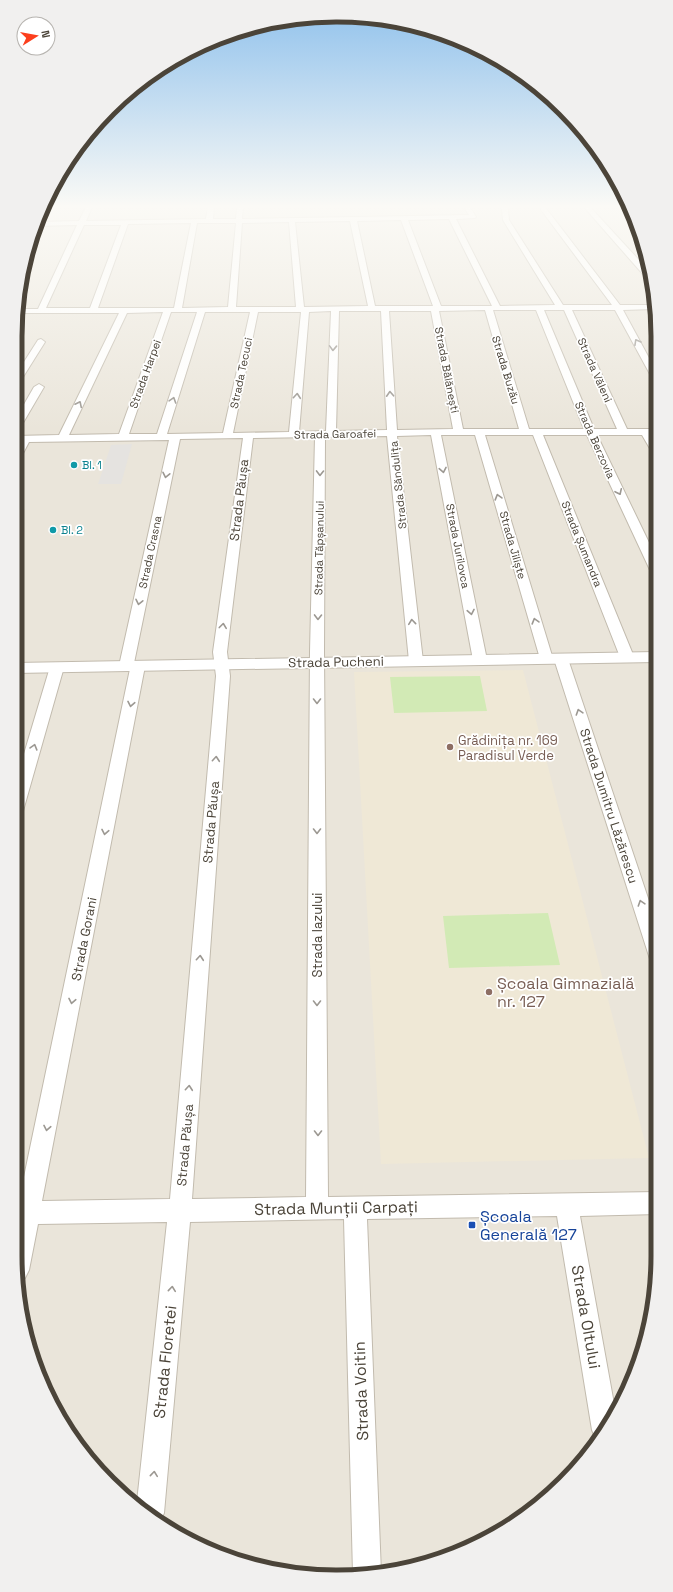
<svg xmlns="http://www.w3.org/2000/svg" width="673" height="1592" font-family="'Space Grotesk',sans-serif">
  <rect width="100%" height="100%" fill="#f6f3ec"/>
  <path fill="#eae5da" d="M 44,207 L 630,207 L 633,213 L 655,294 L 658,1255 L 641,1359 L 615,1416 L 578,1467 L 497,1534 L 399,1571 L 336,1577 L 274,1571 L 176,1534 L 95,1467 L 58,1416 L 32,1359 L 15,1255 L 15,336 L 32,233 Z"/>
  <path fill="#efe8d6" d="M 523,670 L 649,1158 L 381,1164 L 354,672 Z"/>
  <path fill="#d2eab5" d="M 480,676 L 487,711 L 394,713 L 390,677 Z
    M 548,913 L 560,965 L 449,968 L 443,916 Z"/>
  <path fill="#e5e3e0" d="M 132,444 L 121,484 L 98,484 L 111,445 Z"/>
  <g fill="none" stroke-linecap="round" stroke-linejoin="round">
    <g stroke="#c2bbae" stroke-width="2">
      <path id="minor" d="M 86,207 L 92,207 L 86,221 L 206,219 L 208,207 L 214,207 L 213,219 L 236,219 L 237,207 L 243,207 L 242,219 L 469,215 L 464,207 L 470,207 L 476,217 L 475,218 L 456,219 L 500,306 L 555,305 L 503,220 L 502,210 L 500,207 L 506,207 L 508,210 L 509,220 L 563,305 L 612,305 L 539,207 L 545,207 L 620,305 L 655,305 L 655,309 L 623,310 L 655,369 L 655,379 L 651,376 L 615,310 L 572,310 L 627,429 L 656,429 L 656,435 L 652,435 L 656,441 L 656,453 L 652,452 L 642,435 L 597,435 L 656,557 L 656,574 L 652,573 L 650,570 L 587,435 L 543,435 L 634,657 L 632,660 L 627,661 L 622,660 L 620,657 L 533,435 L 485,435 L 553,659 L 551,662 L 546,663 L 541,662 L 475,435 L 441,435 L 487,660 L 485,663 L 480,664 L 475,663 L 473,660 L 431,435 L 397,436 L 423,661 L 421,664 L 416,665 L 411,664 L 409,661 L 387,436 L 325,437 L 324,652 L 328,1197 L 658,1192 L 658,1214 L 580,1216 L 616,1415 L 598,1440 L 596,1439 L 592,1430 L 557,1216 L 367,1219 L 381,1573 L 353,1575 L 353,1574 L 344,1219 L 190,1222 L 164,1513 L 160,1521 L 137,1502 L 167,1222 L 38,1224 L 29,1270 L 25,1278 L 19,1281 L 15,1256 L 15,1202 L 19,1201 L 130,669 L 121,669 L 119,666 L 169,440 L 29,442 L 20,459 L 15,462 L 15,449 L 18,442 L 15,442 L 15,436 L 59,435 L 119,313 L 19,313 L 20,309 L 38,309 L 77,225 L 35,226 L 37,222 L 79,221 ZM 449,219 L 492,306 L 441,306 L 408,220 ZM 401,220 L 433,306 L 375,306 L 357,221 ZM 350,221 L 368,306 L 304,307 L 295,222 ZM 289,222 L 296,307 L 236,307 L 242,223 ZM 191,223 L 174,308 L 98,308 L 128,224 ZM 197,223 L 236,223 L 228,307 L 182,308 ZM 84,225 L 121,225 L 90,308 L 46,308 ZM 485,310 L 519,429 L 463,429 L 439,311 ZM 493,310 L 536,310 L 584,429 L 529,429 ZM 544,310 L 564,310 L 617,429 L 594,429 ZM 331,311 L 326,431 L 299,432 L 309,312 ZM 339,311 L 381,311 L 387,430 L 336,431 ZM 389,311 L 431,311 L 453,429 L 397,430 ZM 163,312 L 119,434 L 69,435 L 127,313 ZM 171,312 L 197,312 L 157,434 L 129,434 ZM 205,312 L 250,312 L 223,433 L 167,434 ZM 258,312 L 301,312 L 289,432 L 233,433 ZM 315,437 L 310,652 L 306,1197 L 192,1199 L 230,676 L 227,652 L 253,438 ZM 243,438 L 213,652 L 216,676 L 170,1199 L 42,1201 L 145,666 L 143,663 L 134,663 L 180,439 Z
        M 584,207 L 590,207 L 649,271 L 651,280 L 648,280 Z
        M 625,207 L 630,207 L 634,214 L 631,213 Z
        M 41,339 L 45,342 L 18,385 L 15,386 L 15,376 L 38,340 Z
        M 39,384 L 44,387 L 20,428 L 15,431 L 15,420 L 34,387 Z
        M 561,655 L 566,656 L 568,659 L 657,925 L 657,961 L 650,959 L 648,953 L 554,659 L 556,656 Z
        M 57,663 L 62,664 L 64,667 L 23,811 L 21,815 L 15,817 L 15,784 L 50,667 L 52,664 Z"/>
    </g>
    <g stroke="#c2bbae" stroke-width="2">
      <path id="tertiary" d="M 656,652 L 656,662 L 15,673 L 15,663 Z"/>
    </g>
    <use href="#minor" fill="#fff" fill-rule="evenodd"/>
    <use href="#tertiary" fill="#fff" fill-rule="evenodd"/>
  </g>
  <defs><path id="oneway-chevron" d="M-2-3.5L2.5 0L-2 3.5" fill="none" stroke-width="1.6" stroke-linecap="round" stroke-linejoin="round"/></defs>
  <g stroke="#9c9892">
    <use href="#oneway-chevron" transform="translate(637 342) rotate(-119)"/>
    <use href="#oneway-chevron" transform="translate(333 348) rotate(92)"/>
    <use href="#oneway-chevron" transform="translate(390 394) rotate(-93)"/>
    <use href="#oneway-chevron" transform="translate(297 396) rotate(-85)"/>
    <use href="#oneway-chevron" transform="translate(173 400) rotate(-72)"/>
    <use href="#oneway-chevron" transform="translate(79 404) rotate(-64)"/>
    <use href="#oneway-chevron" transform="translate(443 470) rotate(79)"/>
    <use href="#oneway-chevron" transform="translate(320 473) rotate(91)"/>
    <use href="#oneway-chevron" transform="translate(166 475) rotate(102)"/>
    <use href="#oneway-chevron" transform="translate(619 492) rotate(65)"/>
    <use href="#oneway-chevron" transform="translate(498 497) rotate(-106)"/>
    <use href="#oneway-chevron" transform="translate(139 602) rotate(102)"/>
    <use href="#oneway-chevron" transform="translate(471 612) rotate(79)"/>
    <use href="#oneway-chevron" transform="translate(318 617) rotate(91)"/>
    <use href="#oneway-chevron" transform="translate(535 621) rotate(-106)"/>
    <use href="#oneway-chevron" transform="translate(412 622) rotate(-96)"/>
    <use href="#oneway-chevron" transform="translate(223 626) rotate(-83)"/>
    <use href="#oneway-chevron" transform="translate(317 701) rotate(90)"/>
    <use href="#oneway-chevron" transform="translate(131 704) rotate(101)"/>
    <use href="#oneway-chevron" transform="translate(579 712) rotate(-108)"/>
    <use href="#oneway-chevron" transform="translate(34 747) rotate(-74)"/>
    <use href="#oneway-chevron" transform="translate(216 759) rotate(-85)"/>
    <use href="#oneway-chevron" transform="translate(317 831) rotate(90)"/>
    <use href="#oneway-chevron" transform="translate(105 832) rotate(101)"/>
    <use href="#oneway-chevron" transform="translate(641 903) rotate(-108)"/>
    <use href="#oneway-chevron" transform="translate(200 958) rotate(-85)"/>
    <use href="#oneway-chevron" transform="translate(72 1001) rotate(101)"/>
    <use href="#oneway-chevron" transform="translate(317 1003) rotate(90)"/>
    <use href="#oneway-chevron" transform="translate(189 1088) rotate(-85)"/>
    <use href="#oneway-chevron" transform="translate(47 1128) rotate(101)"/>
    <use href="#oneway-chevron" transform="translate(318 1133) rotate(90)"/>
    <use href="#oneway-chevron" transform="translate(172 1289) rotate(-84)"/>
    <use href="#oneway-chevron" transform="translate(154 1474) rotate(-84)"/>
  </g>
  <linearGradient id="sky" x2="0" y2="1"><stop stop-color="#8fc1ec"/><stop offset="0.48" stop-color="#fbfaf6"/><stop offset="1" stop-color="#fbfaf6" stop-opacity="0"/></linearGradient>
  <rect width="673" height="430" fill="url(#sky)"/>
  <g fill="#0f9aa8" stroke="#fff" stroke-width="1.5">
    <circle cx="74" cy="465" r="4"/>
    <circle cx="53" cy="530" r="4"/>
  </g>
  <g fill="#8d6e63" stroke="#fff" stroke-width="1.5">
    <circle cx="450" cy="747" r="4"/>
    <circle cx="489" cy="992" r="4"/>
  </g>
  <rect fill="#1a4fb4" stroke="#fff" stroke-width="1.5" x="468" y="1221" width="8" height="8" rx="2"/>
  <g text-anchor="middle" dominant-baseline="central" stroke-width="3.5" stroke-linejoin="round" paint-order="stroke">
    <g font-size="11" fill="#4b4439" stroke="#fff">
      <text transform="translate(447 370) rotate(79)">Strada Bălănești</text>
      <text transform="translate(506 370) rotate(73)">Strada Buzău</text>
      <text transform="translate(595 370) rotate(66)">Strada Văleni</text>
      <text transform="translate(241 373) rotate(-78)">Strada Tecuci</text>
      <text transform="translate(145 374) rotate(-70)">Strada Harpei</text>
      <text transform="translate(335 434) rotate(-1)">Strada Garoafei</text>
      <text transform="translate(595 440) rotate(66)">Strada Berzovia</text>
      <text transform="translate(398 485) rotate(-96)">Strada Săndulița</text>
      <text transform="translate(582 544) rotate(68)">Strada Șumandra</text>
      <text transform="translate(513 545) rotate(74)">Strada Jiliște</text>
      <text transform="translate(458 546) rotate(79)">Strada Jurilovca</text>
      <text transform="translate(319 548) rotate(-89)">Strada Tăpșanului</text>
      <text transform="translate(150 552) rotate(-78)">Strada Crasna</text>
    </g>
    <g font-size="11" fill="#0d838f" stroke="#fff" text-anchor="start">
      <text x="82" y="465">Bl. 1</text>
      <text x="61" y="530">Bl. 2</text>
    </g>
    <g font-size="13" fill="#4b4439" stroke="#fff">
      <text transform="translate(239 500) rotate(-83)">Strada Păușa</text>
      <text transform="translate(336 662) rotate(-1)">Strada Pucheni</text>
      <text transform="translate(609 806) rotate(72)">Strada Dumitru Lăzărescu</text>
      <text transform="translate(211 822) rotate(-85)">Strada Păușa</text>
      <text transform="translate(317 935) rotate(-90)">Strada Iazului</text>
      <text transform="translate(84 939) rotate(-79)">Strada Gorani</text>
      <text transform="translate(185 1145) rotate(-85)">Strada Păușa</text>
    </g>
    <g font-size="13" fill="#785e54" stroke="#fff" text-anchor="start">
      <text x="458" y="740">Grădinița nr. 169<tspan x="458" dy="15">Paradisul Verde</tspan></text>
    </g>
    <g font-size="16" fill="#785e54" stroke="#fff" text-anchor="start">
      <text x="497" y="983">Școala Gimnazială<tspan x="497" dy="18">nr. 127</tspan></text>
    </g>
    <g font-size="16" fill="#4b4439" stroke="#fff">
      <text transform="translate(336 1208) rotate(-1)">Strada Munții Carpați</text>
      <text transform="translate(586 1317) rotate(80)">Strada Oltului</text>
      <text transform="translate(165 1362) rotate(-84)">Strada Floretei</text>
      <text transform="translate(361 1391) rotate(-92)">Strada Voitin</text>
    </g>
    <g font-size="16" fill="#164399" stroke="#fff" text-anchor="start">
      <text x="480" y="1216">Școala<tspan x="480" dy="18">Generală 127</tspan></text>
    </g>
  </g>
  <path d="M0 0H673V1592H0ZM336 22H337A314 314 0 0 1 651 336V1256A314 314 0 0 1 337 1570H336A314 314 0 0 1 22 1256V336A314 314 0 0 1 336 22Z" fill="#f1f0ef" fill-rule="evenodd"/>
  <path fill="none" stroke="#4b4439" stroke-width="5" d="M336 22H337A314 314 0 0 1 651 336V1256A314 314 0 0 1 337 1570H336A314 314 0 0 1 22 1256V336A314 314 0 0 1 336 22Z"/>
  <g transform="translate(36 36) rotate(79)"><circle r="19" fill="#ffffff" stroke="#b7b4b0"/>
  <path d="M0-3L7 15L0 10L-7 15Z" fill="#fc3f1d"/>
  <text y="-6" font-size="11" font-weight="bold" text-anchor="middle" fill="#4b4439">N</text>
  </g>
</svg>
